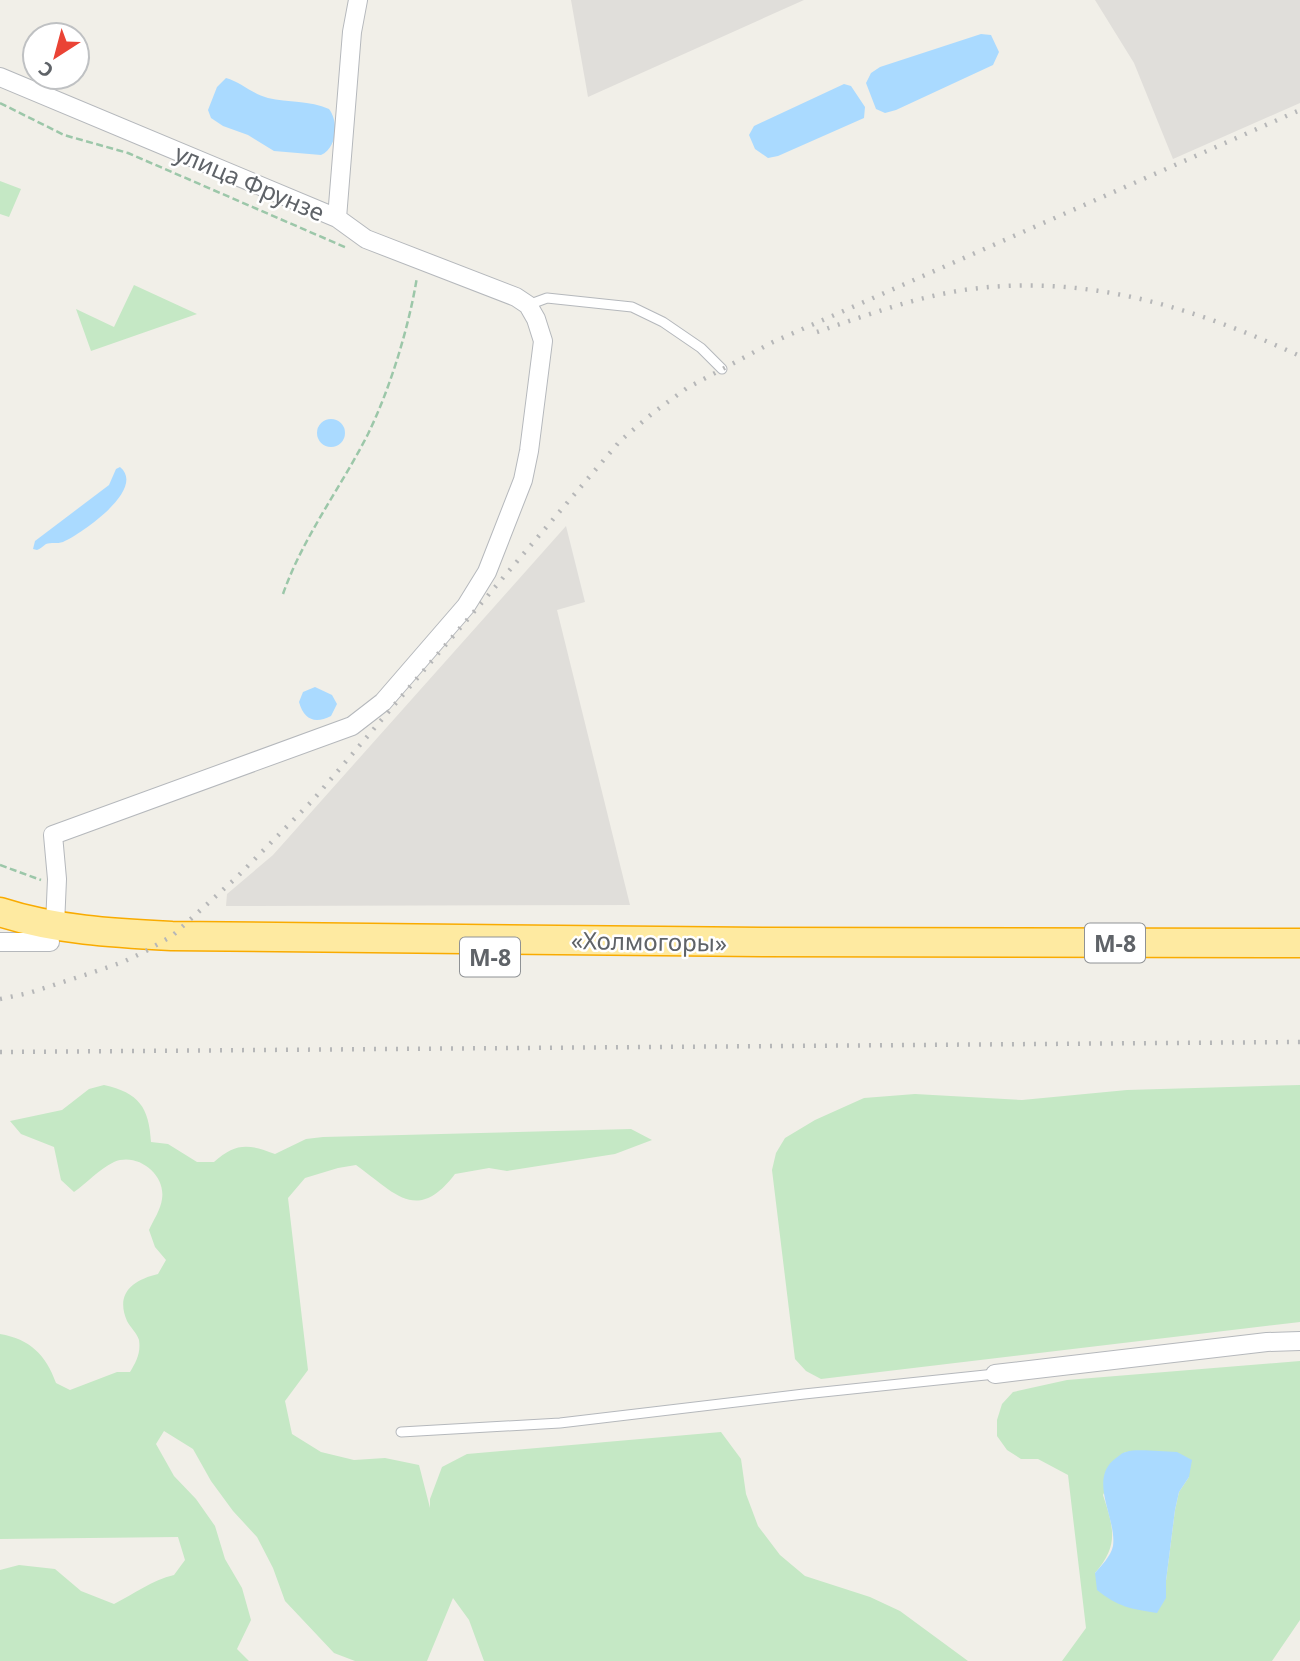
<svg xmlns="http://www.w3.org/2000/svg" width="1300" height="1661" font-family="'Noto Sans',sans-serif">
  <rect width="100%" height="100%" fill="#f1efe8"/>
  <path fill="#e0deda" d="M 571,0 L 804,0 L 588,97 Z
    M 1095,0 L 1300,0 L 1300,103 L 1173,159 L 1134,63 Z
    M 566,526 L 585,602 L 557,610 L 630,905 L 226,906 L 227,894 L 273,855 Z"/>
  <path fill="#c5e8c5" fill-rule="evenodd" d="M 0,181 L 21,189 L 9,217 L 0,214 Z
    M 134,285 L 197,314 L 91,351 L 76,309 L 114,327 Z
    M 104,1085 C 139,1093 149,1107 151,1142 L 168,1144 L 197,1162 L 214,1162 C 236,1142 249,1144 275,1154 L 306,1139 L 323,1137 L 631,1129 L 652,1140 L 615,1154 L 507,1171 L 489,1168 L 455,1174 C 417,1224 395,1193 356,1165 L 338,1168 L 305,1178 L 288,1198 L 308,1370 L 285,1401 L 292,1434 L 321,1452 L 354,1460 L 385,1458 L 419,1465 L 430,1508 L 430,1499 L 442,1467 L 467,1454 L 721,1432 L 741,1459 L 746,1494 L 758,1526 L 780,1555 L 805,1576 L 870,1597 L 900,1611 L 968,1661 L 484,1661 L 469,1620 L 453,1598 L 427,1661 L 355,1661 L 334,1653 L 285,1601 L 273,1568 L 257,1537 L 233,1511 L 211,1481 L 193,1449 L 164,1431 L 156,1444 L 174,1476 L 196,1499 L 215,1526 L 225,1559 L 242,1588 L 251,1620 L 237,1649 L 249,1661 L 0,1661 L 0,1570 L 19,1565 L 55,1569 L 81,1591 L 114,1604 C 134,1594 152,1580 174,1575 L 185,1560 L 178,1537 L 0,1539 L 0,1334 C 30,1339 46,1355 56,1383 L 70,1390 L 117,1372 L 130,1372 C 136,1362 141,1353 139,1340 C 137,1333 130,1327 127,1321 C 115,1293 133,1280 158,1274 L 166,1260 L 155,1247 L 149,1230 C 153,1221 161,1209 162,1199 C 166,1175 138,1152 114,1162 C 99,1169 87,1183 74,1192 L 61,1180 L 54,1147 L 21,1134 L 10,1121 L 62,1110 L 89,1089 Z
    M 1300,1085 L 1300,1322 L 821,1379 L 806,1371 L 795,1359 L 772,1170 L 776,1153 L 785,1138 L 815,1120 L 864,1098 L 915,1094 L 1022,1100 L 1127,1090 Z
    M 1300,1361 L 1300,1620 L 1272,1661 L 1062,1661 L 1086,1628 L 1068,1475 L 1038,1459 L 1021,1459 L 1007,1450 L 997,1436 L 997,1420 L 1002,1404 L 1013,1392 L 1067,1380 ZM 1125,1452 L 1141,1452 L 1189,1477 L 1179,1492 L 1175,1510 L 1166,1581 L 1166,1598 L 1095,1573 C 1119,1545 1114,1529 1103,1495 Z"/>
  <path fill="#aadaff" d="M 981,34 L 991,35 L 999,52 L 993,65 L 896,110 L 885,113 L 876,109 L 866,83 L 871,73 L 880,67 Z
    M 226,78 C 241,82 252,94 268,98 C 288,103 310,100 329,109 C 339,122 337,148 321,155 L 274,151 L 248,135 L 223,126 L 211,118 L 208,110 L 217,87 Z
    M 844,84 L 851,86 L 865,107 L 864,118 L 778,156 L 768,158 L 755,149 L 749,135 L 754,126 Z
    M317 433a14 14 0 1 1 28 0a14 14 0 1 1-28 0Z
    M 120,467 C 147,489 81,534 63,542 C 57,544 51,542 46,544 C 43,546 40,549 37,550 L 33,549 L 35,541 L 109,485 L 116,469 Z
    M 315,687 L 332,695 L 337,704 L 331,716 C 315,724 304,720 299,702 L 303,692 Z
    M 1159,1451 L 1177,1452 L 1192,1460 L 1189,1477 L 1179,1492 L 1175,1510 L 1166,1581 L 1166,1598 L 1157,1613 C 1131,1609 1118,1607 1097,1590 L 1095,1573 C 1101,1566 1111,1556 1113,1546 C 1117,1518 1087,1479 1116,1458 C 1119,1456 1123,1452 1126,1452 C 1135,1449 1149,1451 1159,1451 Z"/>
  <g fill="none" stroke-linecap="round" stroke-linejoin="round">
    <g stroke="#b5b8bc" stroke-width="11">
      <path id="service" d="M 528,305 L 547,298 L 632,307 L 663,322 L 701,348 L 722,369
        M 401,1432 L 560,1423 L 804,1394 L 995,1374"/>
    </g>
    <g stroke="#b5b8bc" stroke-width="20">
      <path id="minor" d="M 0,77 L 337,218 L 366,239 L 516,297 L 528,305 L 536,319 L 543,341 L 529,451 L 523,480 L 487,572 L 466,606 L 383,702 L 352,726 L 53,835 L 57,879 L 55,925
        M 337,218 L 352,32 L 358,0
        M 0,942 L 50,942
        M 995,1374 L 1267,1342 L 1300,1341"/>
    </g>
    <g stroke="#f9ab00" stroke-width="31">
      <path id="trunk" d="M 0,912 C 55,930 114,933 172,936 L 762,942 L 1300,943"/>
    </g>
    <path stroke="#9cc7a9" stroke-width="2.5" stroke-dasharray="7 3.5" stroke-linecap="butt" d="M 0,103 L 64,135 L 128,153 L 347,248
      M 283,594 C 303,537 340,489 368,434 C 390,389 409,327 417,277
      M 0,865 L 41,880"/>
    <use href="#service" stroke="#fff" stroke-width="9"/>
    <use href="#minor" stroke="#fff" stroke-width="18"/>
    <use href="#trunk" stroke="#feeaa1" stroke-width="28"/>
    <path stroke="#b6b7b8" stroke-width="4.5" stroke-dasharray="2 9" stroke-linecap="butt" d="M 817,332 C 867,315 918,296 971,289 C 1088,274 1195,308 1300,356
      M 0,999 L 29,993 L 94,972 L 123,962 L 146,951 L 172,936 L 237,877 L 313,800 L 620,441 L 654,412 L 687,388 L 773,342 L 1300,110
      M 0,1052 L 1300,1042"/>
  </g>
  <g text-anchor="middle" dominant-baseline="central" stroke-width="5" stroke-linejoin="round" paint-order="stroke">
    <g fill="#fff" stroke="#8f9295" stroke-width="2">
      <rect x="1085" y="923.5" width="60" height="39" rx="5"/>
      <rect x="460" y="937.5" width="60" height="39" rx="5"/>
    </g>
    <g font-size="23" font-weight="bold" fill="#5f6368">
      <text x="1115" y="943">М-8</text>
      <text x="490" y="957">М-8</text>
    </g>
    <g font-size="24" fill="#5f6368" stroke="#fff">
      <text transform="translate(250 182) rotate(23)">улица Фрунзе</text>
      <text transform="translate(649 941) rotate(1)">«Холмогоры»</text>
    </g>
  </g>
  <g transform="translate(56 56) rotate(216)"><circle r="33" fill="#ffffff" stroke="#bfc1c3" stroke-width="2"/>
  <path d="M0-5L12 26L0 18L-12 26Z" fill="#ea4335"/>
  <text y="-10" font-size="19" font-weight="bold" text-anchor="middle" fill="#5f6368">С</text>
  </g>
</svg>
